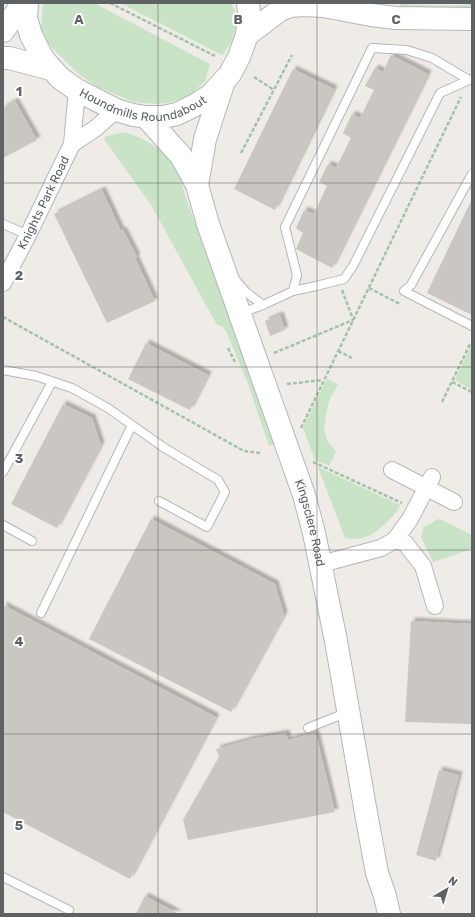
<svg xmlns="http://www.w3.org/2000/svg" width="475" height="917" font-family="Rubik,sans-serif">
  <defs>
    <filter id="shadow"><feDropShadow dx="3.5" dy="-3.5" stdDeviation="1" flood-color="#0004"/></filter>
  </defs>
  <rect width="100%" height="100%" fill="#efece7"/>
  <path fill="#c9e3c7" d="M 43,3 L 94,3 L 210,64 L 205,81 L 196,90 L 188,96 L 171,102 L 158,104 L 134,102 L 98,87 L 80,75 L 49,45 L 41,29 Z
    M 120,3 L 231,3 L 235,11 L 236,27 L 232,42 L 222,55 Z
    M 400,4 C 424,5 448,7 472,4 L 472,11 L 401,12 Z
    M 125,132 L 143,139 L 165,153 L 179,172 L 185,195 L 232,324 L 276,444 L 269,446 L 248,384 L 226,331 L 222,326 L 217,325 L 151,205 L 104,139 L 107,136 Z
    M 471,345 L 472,345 L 472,390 L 455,380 Z
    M 327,379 L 338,384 L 329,401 L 326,416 L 324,430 L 328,442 L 336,451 L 329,466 L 315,460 L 303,428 Z
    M 318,467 L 400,505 C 397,512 392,517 387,522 C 375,534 363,542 345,538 Z
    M 438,519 L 444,521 L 472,535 L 472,549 L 433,562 L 421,537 L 424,527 Z"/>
  <path fill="#cac7c3" filter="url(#shadow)" d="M 391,55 L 428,74 L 332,268 L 296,249 L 303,233 L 296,228 L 304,210 L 314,214 L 327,186 L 319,182 L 328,164 L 336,168 L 351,138 L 343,133 L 352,114 L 360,118 L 374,90 L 365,86 L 375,68 L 383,72 Z
    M 293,69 L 334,89 L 275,210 L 234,189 Z
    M 15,101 L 37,140 L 3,158 L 3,108 Z
    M 102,190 L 121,231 L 123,230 L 137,257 L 135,258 L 155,301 L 107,323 L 54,214 Z
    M 472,199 L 472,315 L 427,293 Z
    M 280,315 L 285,330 L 270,336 L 265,321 Z
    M 146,343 L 208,375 L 190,410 L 128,379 Z
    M 63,404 L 92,418 L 101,445 L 57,528 L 11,504 Z
    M 151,519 L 275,584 L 284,615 L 231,712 L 89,639 Z
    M 3,605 L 216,717 L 130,879 L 3,812 Z
    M 411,621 L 472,624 L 472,724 L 405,722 Z
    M 286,733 L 288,740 L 315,733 L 317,738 L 335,812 L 188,840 L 183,820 L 219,757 L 216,749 L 252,739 Z
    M 439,770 L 459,775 L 436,861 L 416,855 Z
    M 145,896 L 179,914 L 136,914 Z"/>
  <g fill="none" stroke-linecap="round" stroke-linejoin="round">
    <g stroke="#b4b7ba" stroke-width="10">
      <path id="lane" d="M 472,174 L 411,285 L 404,291 L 472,326
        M 3,224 L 28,235
        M 235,279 L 246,292 L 263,305
        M 293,291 L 297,275 L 285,227 L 372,48 L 407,50 L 432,58 L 469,80
        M 241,313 L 263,305 L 293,291 L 316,286 L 344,279 L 353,266 L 440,93 L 469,80 L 472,79
        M 3,370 L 36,376 L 72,388 L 108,408 L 163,447 L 218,480 L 225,492 L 207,527 L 159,501
        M 3,472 L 52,382
        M 3,525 L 32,541
        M 41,613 L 132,425
        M 308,728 L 348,712
        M 3,877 L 69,910"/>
    </g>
    <g stroke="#b4b7ba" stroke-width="18">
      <g id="street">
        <path d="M 72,144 L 96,128 L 116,110"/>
        <path id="s1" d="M 3,283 L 28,235 L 72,144 L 77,90"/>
        <path d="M 392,470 L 454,502"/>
        <path d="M 395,540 L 405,543 L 423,566 L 435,606"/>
        <path d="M 321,564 L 381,548 L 395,540 L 410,519 L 432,477"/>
      </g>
    </g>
    <g stroke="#b3b6ba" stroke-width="24">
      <g id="secondary">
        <path id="s2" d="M 27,3 L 26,18 L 31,35 L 43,59 L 60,78 L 77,90 L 116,110 L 133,115 L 146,117 L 163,117 L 177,114 L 197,104 L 211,95 L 230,74 L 239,57 L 247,35 L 249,12 L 248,3"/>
        <path d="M 3,31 L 23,3"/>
        <path d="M 247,35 L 280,10 L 290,6 L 304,5 L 323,6 L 371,15 L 396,18 L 472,19"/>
        <path d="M 3,58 L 9,58 L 51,69"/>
        <path id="s3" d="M 146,117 L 181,156 L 189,170 L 197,185 L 208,224 L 304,495 L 314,533 L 336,641 L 366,813 L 377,873 L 385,896 L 389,914"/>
        <path d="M 197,185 L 205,139 L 223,84"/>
      </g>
    </g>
    <path stroke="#a1c3a8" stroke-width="2.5" stroke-dasharray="4 2" stroke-linecap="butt" d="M 110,3 L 215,56
      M 254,77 L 274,90
      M 241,153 L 292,55
      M 369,288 L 400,304
      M 342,290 L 353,319
      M 3,317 L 244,451 L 261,453
      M 228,348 L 235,362
      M 338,351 L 352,358
      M 274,353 L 353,320
      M 452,382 L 472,392
      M 287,384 L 323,380
      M 442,402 L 470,344
      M 301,428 L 461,97
      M 313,462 L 402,503"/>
    <use href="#lane" stroke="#fff" stroke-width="8"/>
    <use href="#street" stroke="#fff" stroke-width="16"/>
    <use href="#secondary" stroke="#fff" stroke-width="22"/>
  </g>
  <path fill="none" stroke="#5e6265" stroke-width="1" stroke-opacity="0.55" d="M 158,3 L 158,914M 317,3 L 317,914M 3,183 L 472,183M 3,367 L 472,367M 3,550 L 472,550M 3,734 L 472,734"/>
  <g text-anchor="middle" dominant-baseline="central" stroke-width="4" stroke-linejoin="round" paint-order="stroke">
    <g font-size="12" fill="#5e6265" stroke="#fff">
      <text stroke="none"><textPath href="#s2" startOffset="177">Houndmills Roundabout</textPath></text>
      <text stroke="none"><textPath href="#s1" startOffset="90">Knights Park Road</textPath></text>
      <text stroke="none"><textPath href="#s3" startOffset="442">Kingsclere Road</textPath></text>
    </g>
  </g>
  <g font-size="13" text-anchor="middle" font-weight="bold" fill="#5e6265" stroke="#fff" stroke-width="4" stroke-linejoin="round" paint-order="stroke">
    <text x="79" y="24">A</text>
    <text x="238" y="24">B</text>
    <text x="396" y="24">C</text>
    <text x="19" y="96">1</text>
    <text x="19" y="280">2</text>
    <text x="19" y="463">3</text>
    <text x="19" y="646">4</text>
    <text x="19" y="830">5</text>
  </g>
  <rect width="475" height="917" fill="none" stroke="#5e6265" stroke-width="8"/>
  <g transform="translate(447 889) rotate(38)" stroke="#ffffff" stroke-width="3" paint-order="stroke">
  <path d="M0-3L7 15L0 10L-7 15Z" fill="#5e6265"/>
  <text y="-6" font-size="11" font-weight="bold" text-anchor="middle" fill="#5e6265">N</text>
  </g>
</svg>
